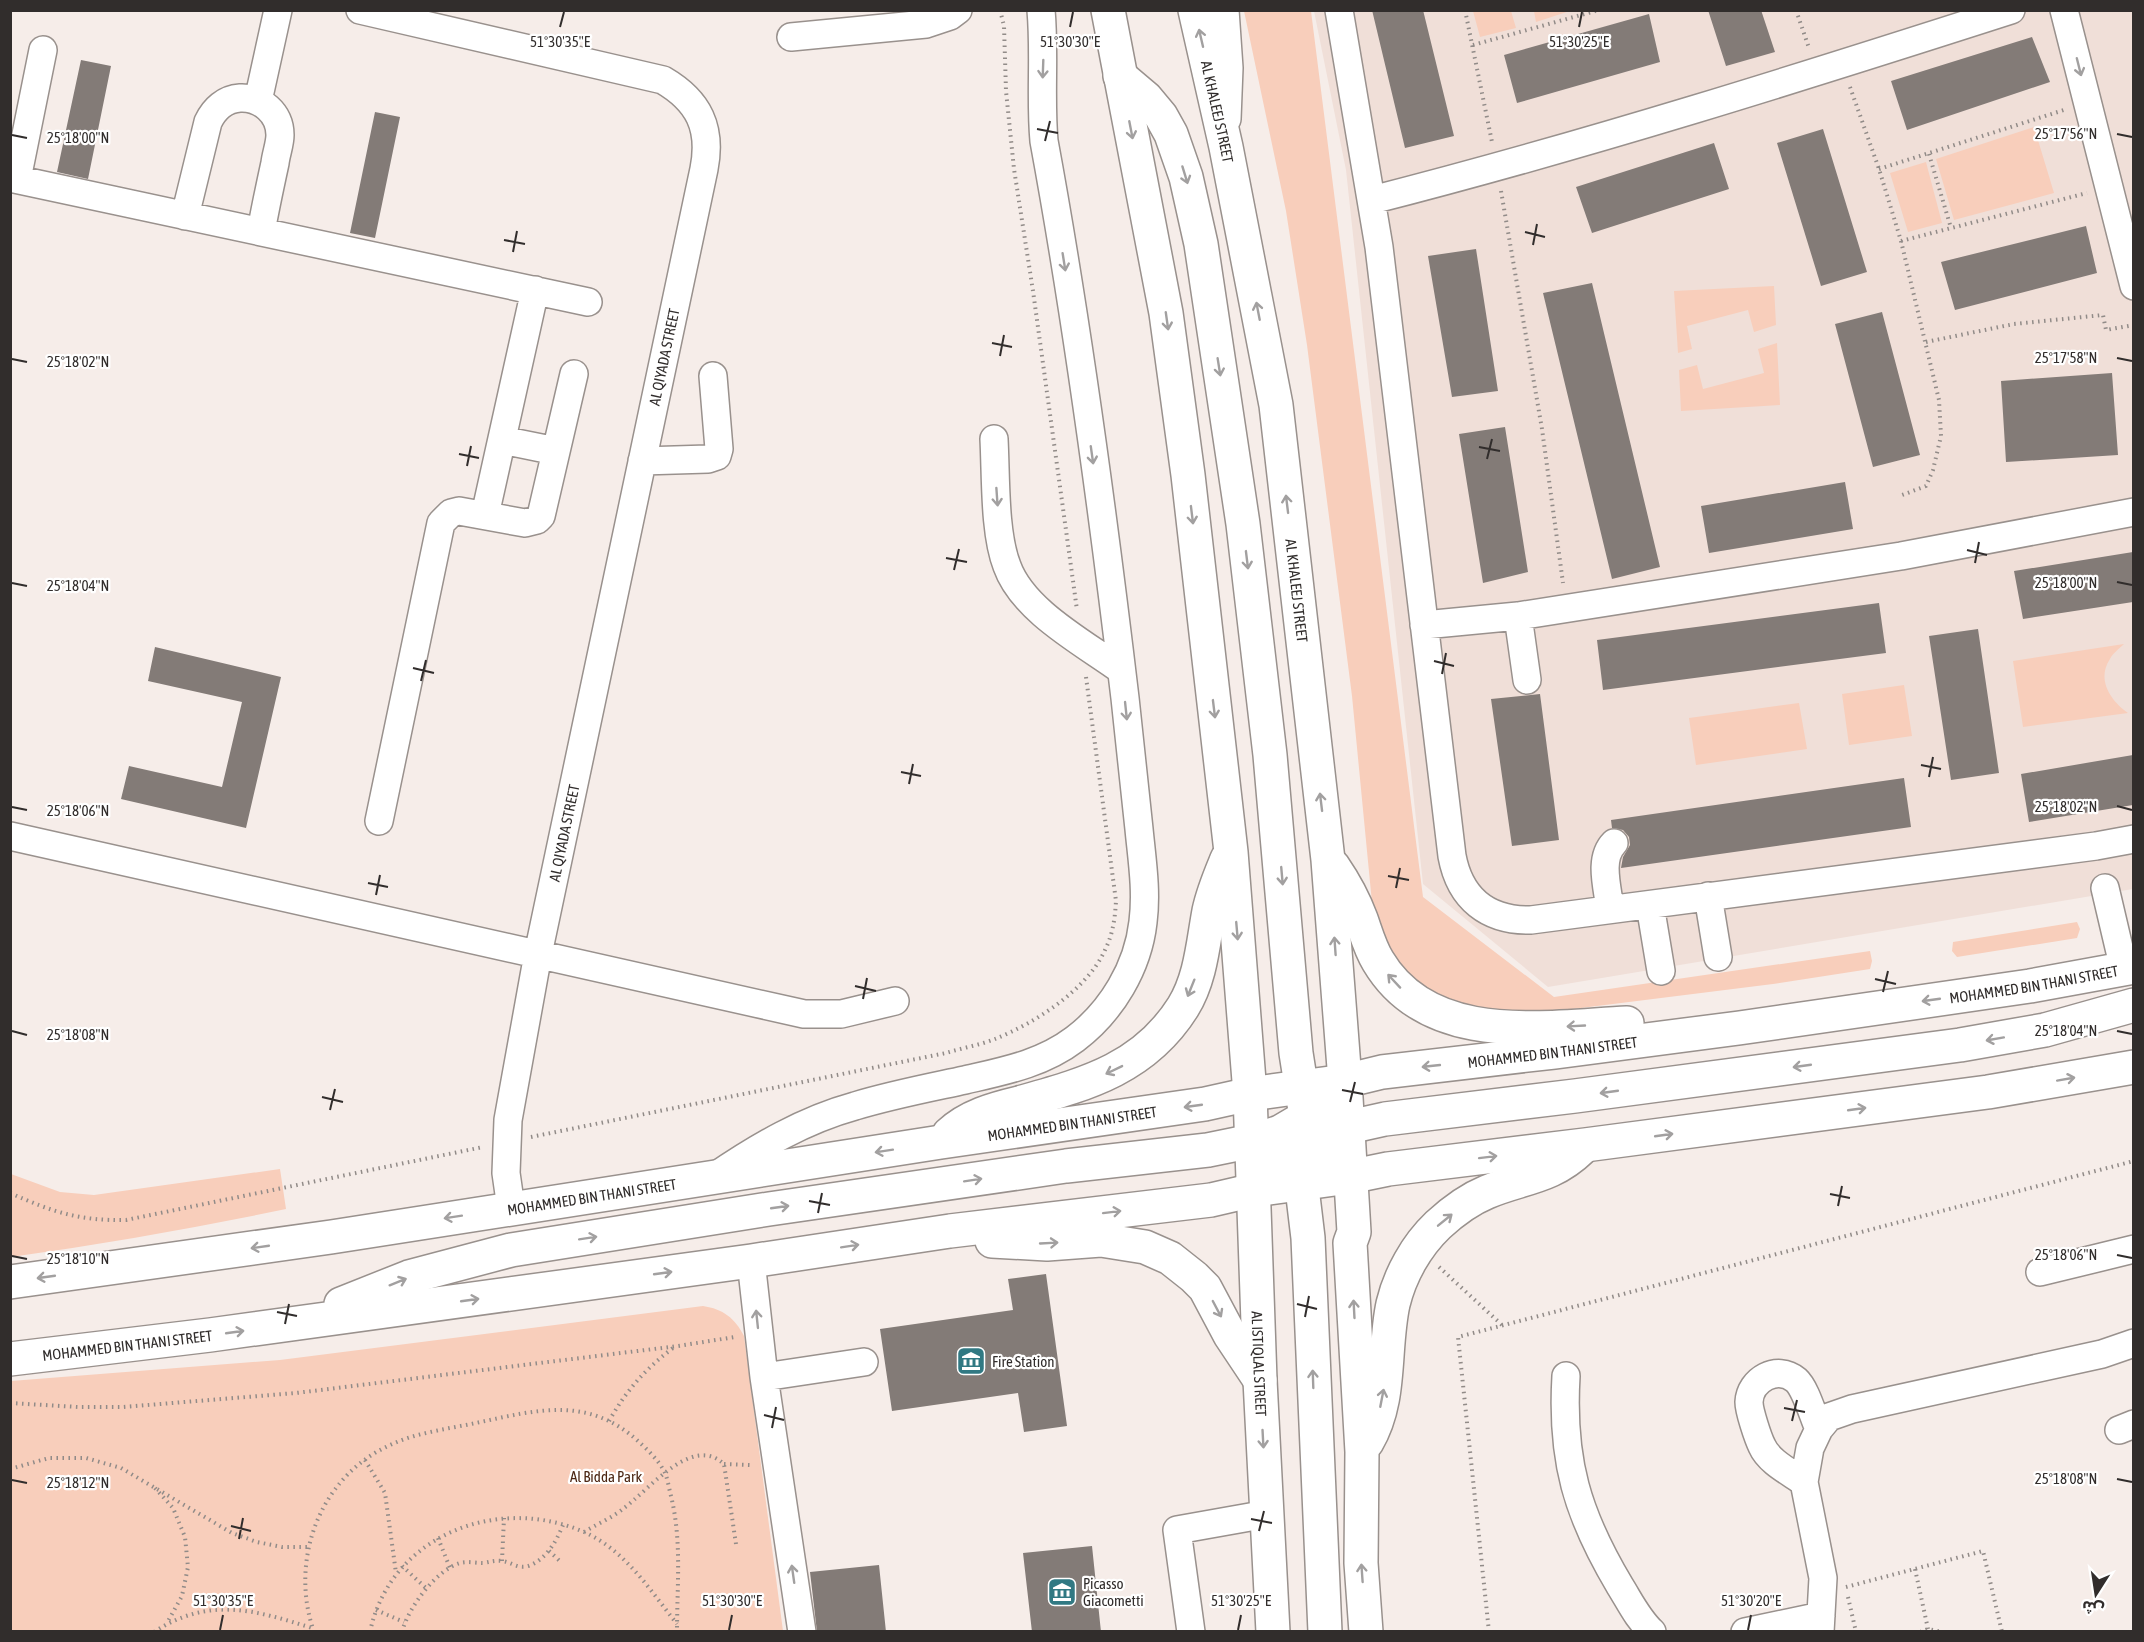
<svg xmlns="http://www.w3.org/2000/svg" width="2144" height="1642" font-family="'Asap Condensed','Noto Sans Arabic',sans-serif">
  <rect width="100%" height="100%" fill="#f6ede9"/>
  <path fill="#f0dfd8" d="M 1314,11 L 2133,11 L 2133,889 L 1548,987 L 1423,884 L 1346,170 Z"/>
  <path fill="#f8cebb" d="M 1573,10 L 1536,22 L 1534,11 L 1534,10 Z
    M 1244,11 L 1311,11 L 1423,897 L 1554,997 L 1870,951 L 1872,961 L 1870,969 L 1773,984 L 1573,1009 L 1503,1014 L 1449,1004 L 1399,969 L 1373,913 L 1352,696 L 1307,345 L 1286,211 Z
    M 1473,11 L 1511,11 L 1516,28 L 1480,37 Z
    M 2034,127 L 2054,193 L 1954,220 L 1936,159 Z
    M 1926,162 L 1942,223 L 1908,232 L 1890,173 Z
    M 1774,286 L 1776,325 L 1754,332 L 1748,310 L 1687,326 L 1692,349 L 1678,353 L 1674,291 Z
    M 1777,343 L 1780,405 L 1681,411 L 1679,370 L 1697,365 L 1703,389 L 1764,373 L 1758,349 Z
    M 2124,644 C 2119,649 2113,653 2110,659 C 2096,680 2111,701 2128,713 L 2023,727 L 2013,661 Z
    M 1904,685 L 1912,736 L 1849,745 L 1842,694 Z
    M 1799,703 L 1807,749 L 1696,765 L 1689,718 Z
    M 2077,922 L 2080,929 L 2077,938 L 1957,957 L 1952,951 L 1953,942 Z
    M 280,1169 L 286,1209 C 195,1228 103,1244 11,1257 L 11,1174 L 60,1192 L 94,1195 Z
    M 703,1306 C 723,1309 735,1318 744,1336 L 783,1631 L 11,1631 L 11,1381 L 280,1360 Z"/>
  <path fill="#837b77" d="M 1372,10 L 1423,10 L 1454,136 L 1405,148 Z
    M 1708,10 L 1761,10 L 1775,52 L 1726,66 Z
    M 1649,14 L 1660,62 L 1517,103 L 1504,55 Z
    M 2032,37 L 2050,82 L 1907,130 L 1891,81 Z
    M 81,60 L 111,66 L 88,179 L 57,172 Z
    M 375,112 L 400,117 L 375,238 L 350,233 Z
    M 1823,129 L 1867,272 L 1821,286 L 1777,143 Z
    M 1714,143 L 1729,189 L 1592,233 L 1576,187 Z
    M 2086,226 L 2097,273 L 1955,310 L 1941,262 Z
    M 1476,249 L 1498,391 L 1452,397 L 1428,256 Z
    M 1592,283 L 1660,567 L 1612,579 L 1543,293 Z
    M 1882,312 L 1920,455 L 1873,467 L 1835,324 Z
    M 2112,373 L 2118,455 L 2006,462 L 2001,381 Z
    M 1505,427 L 1528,572 L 1483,583 L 1459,434 Z
    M 1845,482 L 1853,529 L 1709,553 L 1701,506 Z
    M 2133,552 L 2133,602 L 2023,619 L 2014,571 Z
    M 1879,603 L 1886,653 L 1603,690 L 1597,640 Z
    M 1978,629 L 1999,773 L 1951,780 L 1929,636 Z
    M 155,647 L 281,677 L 246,828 L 121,799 L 129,766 L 222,787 L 242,702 L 148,681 Z
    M 1540,694 L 1559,840 L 1512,846 L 1491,699 Z
    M 2133,755 L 2133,805 L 2029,822 L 2021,774 Z
    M 1904,778 L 1911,827 L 1621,868 L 1623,857 L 1630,845 L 1629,837 L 1623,830 L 1612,828 L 1611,820 Z
    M 1046,1274 L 1067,1426 L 1024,1432 L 1018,1393 L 892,1411 L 880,1329 L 1013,1310 L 1008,1279 Z
    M 1092,1546 L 1101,1632 L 1032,1632 L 1023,1553 Z
    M 879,1565 L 886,1632 L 817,1632 L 810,1572 Z"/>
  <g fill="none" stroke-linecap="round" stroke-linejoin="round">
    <g stroke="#99918d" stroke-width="30">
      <path id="minor" d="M 360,10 L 663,80 C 699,101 712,128 704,169 L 538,954 L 508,1120 L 506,1173 L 511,1208
        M 1225,10 L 1229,68 L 1227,119
        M 1339,10 L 1379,247 L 1452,856 C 1460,899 1488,921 1531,920 L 2096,846 L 2134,839
        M 2064,10 L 2134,286
        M 791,37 L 926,24 L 950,16 L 958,10
        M 258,101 L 278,10
        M 10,178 L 588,302
        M 17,179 L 43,50
        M 1372,200 C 1587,145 1799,78 2011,10
        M 185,216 L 208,122 C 214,109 225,99 240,98 C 261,97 280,113 280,135 C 280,144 276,154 275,163 C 270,186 265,209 261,232
        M 994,439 C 996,476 994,533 1007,566 C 1023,611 1084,643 1121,670
        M 502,440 L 556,451
        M 642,461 L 708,459 L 717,456 L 719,449 L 713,376
        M 485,515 L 535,290
        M 1518,616 L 1527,680
        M 1424,625 L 1518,616 L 1901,556 L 2134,512
        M 379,821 L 441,523 L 451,513 L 459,511 L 525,523 L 537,520 L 541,516 L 574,374
        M 10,836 L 804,1014 L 841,1014 L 895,1001
        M 2105,888 L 2124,969
        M 1708,896 L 1718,957
        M 1650,905 L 1661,971
        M 1610,909 C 1608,889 1598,859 1614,843
        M 714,1177 C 758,1147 804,1120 855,1106 C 891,1095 928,1088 965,1080 C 1004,1071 1042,1064 1075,1039 C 1112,1011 1138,967 1143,922 C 1147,891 1142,860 1139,829 C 1134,786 1130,742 1125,698 C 1103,513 1078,325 1044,141 C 1040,98 1045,54 1041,10
        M 751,1261 L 764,1377 L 802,1632
        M 2040,1272 L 2134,1249
        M 1566,1376 C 1561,1460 1577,1514 1620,1586 C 1630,1602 1638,1619 1652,1632
        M 764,1377 L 864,1362
        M 2119,1430 L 2134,1424
        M 1804,1482 C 1790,1472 1769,1462 1762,1446 C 1758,1438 1749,1411 1749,1402 C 1750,1380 1777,1364 1796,1380 C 1806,1389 1813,1416 1819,1429
        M 1191,1632 L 1177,1530 L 1267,1514
        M 1745,1632 L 1821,1616
        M 1820,1632 L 1823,1578 L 1804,1482 L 1810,1448 L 1819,1429 L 1829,1417 L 1852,1409 L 2102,1354 L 2134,1343"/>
    </g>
    <g stroke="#99918d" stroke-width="36">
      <g id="major">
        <path id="s1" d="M 1108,10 L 1166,313 L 1188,475 L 1231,852 L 1250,1094 L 1260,1380 L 1273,1632"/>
        <path id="s2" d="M 1195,10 L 1226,147 L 1276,405 L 1328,860 L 1345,1081 L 1354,1232 L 1350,1243 L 1362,1452 L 1361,1563 L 1366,1632"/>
        <path d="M 1120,76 L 1146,98 L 1161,116 L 1171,134 L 1186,177 L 1201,244 L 1243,524 L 1270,755 L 1296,1053 L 1304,1104 L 1314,1138 L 1321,1153 L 1327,1162 L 1349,1177"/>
        <path d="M 1333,866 C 1344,882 1354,900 1361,919 C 1366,933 1370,948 1378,961 C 1429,1047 1543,1027 1627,1023"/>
        <path d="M 949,1134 C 968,1116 994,1109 1019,1103 C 1086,1084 1144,1069 1183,1007 C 1201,978 1203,943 1209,911 C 1213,892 1220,876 1227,859"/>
        <path d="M 1299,1163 L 1308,1238 L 1325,1632"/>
        <path d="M 1254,1190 L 1264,1170 L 1282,1155 L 1294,1148 L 1331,1131 L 1385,1119 L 1575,1096 L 1960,1045 L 2045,1030 L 2134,1005"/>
        <path d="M 992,1241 L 1047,1244 L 1101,1240 L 1145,1247 L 1170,1258 L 1194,1277 L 1205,1288 L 1230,1335 L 1260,1380"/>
        <path id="s3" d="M 10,1282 L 331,1237 L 941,1142 L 1205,1104 L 1250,1094 L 1345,1081 L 1382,1072 L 1554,1052 L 1739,1028 L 2030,986 L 2134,967"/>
        <path d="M 341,1304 L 409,1277 L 511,1250 L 769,1209 L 1066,1166 L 1208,1150 L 1252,1141 L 1280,1132 L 1326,1105"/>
        <path id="s4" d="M 10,1359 L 210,1335 L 751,1261 L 950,1231 L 1211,1200 L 1254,1190 L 1349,1177 L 1388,1169 L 1585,1145 L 1988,1092 L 2134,1067"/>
        <path d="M 1367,1442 C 1392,1400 1383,1350 1393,1304 C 1400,1275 1416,1246 1438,1225 C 1451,1213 1470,1199 1487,1192 C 1523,1177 1551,1178 1581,1149"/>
      </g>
    </g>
    <path stroke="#918b88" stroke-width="4" stroke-dasharray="1.5 4.5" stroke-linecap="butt" d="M 1000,10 L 1004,26 L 1006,91 L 1014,169 L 1033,291 L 1077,610
      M 1465,10 L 1492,142
      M 1796,10 L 1809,48
      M 1473,45 L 1599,10
      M 1850,87 L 1879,169 L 1901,241 L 1939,400 L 1941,436 L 1933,470 L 1926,486 L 1902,495
      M 1929,154 L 1951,228
      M 1879,169 L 2064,110
      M 1501,191 L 1542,429 L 1563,583
      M 1901,241 L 2087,193
      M 1926,342 L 2014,324 L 2103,315 L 2106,330 L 2134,325
      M 531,1137 L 946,1053 C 962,1048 980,1045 995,1039 C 1035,1023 1087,990 1105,950 C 1113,934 1115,918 1116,901 L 1086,677
      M 10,1193 C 53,1212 79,1221 126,1220 L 483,1147
      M 1439,1267 L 1502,1325
      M 10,1403 L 78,1407 L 123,1407 L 296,1393 L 678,1346 L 735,1337
      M 609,1421 C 626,1391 645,1369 673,1348
      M 365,1460 L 385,1493 L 396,1573
      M 724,1464 L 751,1465
      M 10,1469 L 49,1458 L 86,1458 L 121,1468 L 232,1533 L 257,1542 L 282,1547 L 308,1547
      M 155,1488 L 173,1508 L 185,1537 L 188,1567 L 182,1596 L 167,1623
      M 584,1532 C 597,1524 612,1518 624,1508 C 649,1490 692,1434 724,1464 L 736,1544
      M 438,1538 L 450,1568
      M 549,1551 L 562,1563
      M 502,1561 L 504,1518
      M 402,1566 L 427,1589
      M 1915,1569 L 1928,1629
      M 1846,1587 L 1983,1551 L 2002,1632
      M 1848,1597 L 1856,1632
      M 376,1610 L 404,1622
      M 154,1632 C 209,1596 255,1610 312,1628
      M 314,1632 C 289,1561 319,1478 388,1446 C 414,1433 447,1429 476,1423 C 537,1410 588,1395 639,1442 C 648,1450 660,1462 665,1473 C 668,1480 669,1489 671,1496 C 682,1541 677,1585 677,1632
      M 370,1632 C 390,1536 497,1494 584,1532 C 625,1550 650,1590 677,1624
      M 402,1632 C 408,1608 436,1570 460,1563 C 468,1561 476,1563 483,1563 C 490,1562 495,1560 502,1561 C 512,1562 517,1569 528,1566 C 546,1560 556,1542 563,1525
      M 1489,1632 L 1458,1337 L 2134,1161
      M 1920,1632 L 1928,1629 L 1942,1632"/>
    <use href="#minor" stroke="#fff" stroke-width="27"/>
    <use href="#major" stroke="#fff" stroke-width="33"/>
  </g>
  <defs><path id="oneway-shaft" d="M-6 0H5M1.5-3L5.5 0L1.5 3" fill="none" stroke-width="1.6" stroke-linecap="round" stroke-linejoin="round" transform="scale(1.5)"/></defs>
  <g stroke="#a2a0a0">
    <use href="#oneway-shaft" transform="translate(1201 38) rotate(-103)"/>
    <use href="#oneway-shaft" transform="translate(2079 67) rotate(76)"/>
    <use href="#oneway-shaft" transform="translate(1043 69) rotate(92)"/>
    <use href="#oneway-shaft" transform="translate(1131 130) rotate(79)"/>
    <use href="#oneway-shaft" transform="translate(1185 175) rotate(73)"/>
    <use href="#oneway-shaft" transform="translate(1064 262) rotate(81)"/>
    <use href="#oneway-shaft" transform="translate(1258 311) rotate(-101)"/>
    <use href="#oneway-shaft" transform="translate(1167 321) rotate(82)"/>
    <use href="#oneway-shaft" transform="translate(1219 367) rotate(81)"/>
    <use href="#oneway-shaft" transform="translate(1092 455) rotate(82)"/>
    <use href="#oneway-shaft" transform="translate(997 497) rotate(86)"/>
    <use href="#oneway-shaft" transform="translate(1287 504) rotate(-97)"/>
    <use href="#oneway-shaft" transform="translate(1192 515) rotate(83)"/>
    <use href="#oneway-shaft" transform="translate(1247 560) rotate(83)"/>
    <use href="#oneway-shaft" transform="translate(1214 709) rotate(83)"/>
    <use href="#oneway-shaft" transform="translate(1126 711) rotate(84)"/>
    <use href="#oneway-shaft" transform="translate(1321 802) rotate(-97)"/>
    <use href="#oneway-shaft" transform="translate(1282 876) rotate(85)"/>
    <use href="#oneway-shaft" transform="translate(1237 931) rotate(85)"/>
    <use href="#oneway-shaft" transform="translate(1335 946) rotate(-94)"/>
    <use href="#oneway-shaft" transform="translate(1394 981) rotate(-133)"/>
    <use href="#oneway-shaft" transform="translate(1191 988) rotate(112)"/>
    <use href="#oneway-shaft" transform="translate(1931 1000) rotate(172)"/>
    <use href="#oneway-shaft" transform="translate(1576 1026) rotate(177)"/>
    <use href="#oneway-shaft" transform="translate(1995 1039) rotate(170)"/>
    <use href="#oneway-shaft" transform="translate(1431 1066) rotate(174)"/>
    <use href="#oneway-shaft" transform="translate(1802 1066) rotate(172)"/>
    <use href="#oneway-shaft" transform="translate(1114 1070) rotate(154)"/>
    <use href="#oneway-shaft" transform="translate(2066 1079) rotate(-10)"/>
    <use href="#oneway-shaft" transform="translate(1609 1092) rotate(172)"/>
    <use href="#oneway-shaft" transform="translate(1193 1106) rotate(172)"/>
    <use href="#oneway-shaft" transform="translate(1857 1109) rotate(-8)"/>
    <use href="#oneway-shaft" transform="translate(1664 1135) rotate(-8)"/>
    <use href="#oneway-shaft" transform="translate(884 1151) rotate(171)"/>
    <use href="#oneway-shaft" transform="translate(1488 1157) rotate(-7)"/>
    <use href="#oneway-shaft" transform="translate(973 1180) rotate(-9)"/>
    <use href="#oneway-shaft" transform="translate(780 1207) rotate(-8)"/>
    <use href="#oneway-shaft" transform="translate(1112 1212) rotate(-7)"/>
    <use href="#oneway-shaft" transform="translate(453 1217) rotate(171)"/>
    <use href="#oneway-shaft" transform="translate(1445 1220) rotate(-39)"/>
    <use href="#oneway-shaft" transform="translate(588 1238) rotate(-9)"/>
    <use href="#oneway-shaft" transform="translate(1049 1243) rotate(-3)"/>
    <use href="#oneway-shaft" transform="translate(850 1246) rotate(-9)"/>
    <use href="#oneway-shaft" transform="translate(260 1247) rotate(172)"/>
    <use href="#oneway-shaft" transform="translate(663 1273) rotate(-8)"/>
    <use href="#oneway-shaft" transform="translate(46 1277) rotate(172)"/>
    <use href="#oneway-shaft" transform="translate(398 1282) rotate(-22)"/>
    <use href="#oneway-shaft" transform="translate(470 1300) rotate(-8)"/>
    <use href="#oneway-shaft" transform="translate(1217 1309) rotate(62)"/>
    <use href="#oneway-shaft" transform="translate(1354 1309) rotate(-93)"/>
    <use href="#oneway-shaft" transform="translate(757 1319) rotate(-96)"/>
    <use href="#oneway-shaft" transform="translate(235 1332) rotate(-8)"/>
    <use href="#oneway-shaft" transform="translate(1313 1379) rotate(-92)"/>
    <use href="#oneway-shaft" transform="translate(1382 1398) rotate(-79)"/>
    <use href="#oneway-shaft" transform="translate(1263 1439) rotate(87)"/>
    <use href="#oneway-shaft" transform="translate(1362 1573) rotate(-94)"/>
    <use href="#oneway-shaft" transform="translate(793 1574) rotate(-98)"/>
  </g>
  <path fill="none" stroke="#312d2c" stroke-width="2" d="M 560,27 L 564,12M 1070,27 L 1073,12M 1579,27 L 1582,12M 1037,129 L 1058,133M 2117,134 L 2132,137M 12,135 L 27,138M 1045,141 L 1050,121M 1525,232 L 1545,237M 504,240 L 525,244M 1533,245 L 1537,224M 513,252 L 517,231M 992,343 L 1012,347M 1000,356 L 1004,335M 2117,358 L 2132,361M 12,359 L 27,362M 1479,447 L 1500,451M 459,454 L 479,458M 1487,459 L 1492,439M 467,466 L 471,446M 1967,550 L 1987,555M 946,558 L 967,562M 1975,563 L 1979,542M 954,570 L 959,549M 2117,582 L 2132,585M 12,583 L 27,586M 1434,661 L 1454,666M 413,668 L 434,673M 1442,674 L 1446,653M 421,681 L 426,660M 1921,765 L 1941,769M 901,772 L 921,776M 1929,777 L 1933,757M 909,784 L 913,764M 2117,806 L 2132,810M 12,807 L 27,810M 1388,876 L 1409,880M 368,883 L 388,887M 1396,888 L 1400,868M 376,895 L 380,875M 1875,979 L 1896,984M 855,986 L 876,991M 1883,992 L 1888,971M 863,999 L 867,978M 12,1031 L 27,1035M 2117,1031 L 2132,1034M 1342,1090 L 1363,1094M 322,1097 L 343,1102M 1350,1102 L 1355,1082M 330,1110 L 335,1089M 1830,1194 L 1850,1198M 809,1201 L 830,1205M 1838,1206 L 1842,1186M 818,1213 L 822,1193M 2117,1255 L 2132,1258M 12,1256 L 27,1259M 1297,1304 L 1317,1309M 277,1312 L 297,1316M 1305,1317 L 1309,1296M 285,1324 L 289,1304M 1784,1408 L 1805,1412M 764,1415 L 784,1420M 1792,1421 L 1797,1400M 772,1428 L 776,1407M 2117,1479 L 2132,1482M 12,1480 L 27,1483M 1251,1519 L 1272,1523M 231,1526 L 251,1531M 1259,1531 L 1264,1511M 239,1539 L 243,1518M 220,1630 L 223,1615M 729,1630 L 732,1615M 1238,1630 L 1241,1615M 1748,1630 L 1751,1615"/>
  <defs>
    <g id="museum-square" transform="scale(1.5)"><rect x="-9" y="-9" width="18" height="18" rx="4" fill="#317983" stroke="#fff"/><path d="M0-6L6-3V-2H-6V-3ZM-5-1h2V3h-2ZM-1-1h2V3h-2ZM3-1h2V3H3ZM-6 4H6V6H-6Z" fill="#fff"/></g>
  </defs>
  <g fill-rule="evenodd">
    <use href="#museum-square" x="971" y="1361"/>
    <use href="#museum-square" x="1062" y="1592"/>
  </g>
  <g text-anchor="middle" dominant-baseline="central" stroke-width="4.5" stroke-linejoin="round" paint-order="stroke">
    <g font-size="15" fill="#312d2c" stroke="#fff">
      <text stroke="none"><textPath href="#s2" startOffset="104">AL KHALEEJ STREET</textPath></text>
      <text transform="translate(664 357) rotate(-78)">AL QIYADA STREET</text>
      <text stroke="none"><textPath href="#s2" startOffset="590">AL KHALEEJ STREET</textPath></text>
      <text transform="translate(564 833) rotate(-78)">AL QIYADA STREET</text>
      <text stroke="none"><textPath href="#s3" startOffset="2046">MOHAMMED BIN THANI STREET</textPath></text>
      <text stroke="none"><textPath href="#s3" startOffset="1560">MOHAMMED BIN THANI STREET</textPath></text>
      <text stroke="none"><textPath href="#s3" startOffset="1074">MOHAMMED BIN THANI STREET</textPath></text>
      <text stroke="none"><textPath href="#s3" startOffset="588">MOHAMMED BIN THANI STREET</textPath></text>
      <text stroke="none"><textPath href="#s4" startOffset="118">MOHAMMED BIN THANI STREET</textPath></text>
      <text stroke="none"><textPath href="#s1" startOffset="1364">AL ISTIQLAL STREET</textPath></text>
    </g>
    <g font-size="15" fill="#312d2c" stroke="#fff" text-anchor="start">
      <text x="992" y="1361">Fire Station</text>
      <text x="1083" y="1583">Picasso<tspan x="1083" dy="17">Giacometti</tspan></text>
    </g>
    <g font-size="15" fill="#4c2714" stroke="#fff">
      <text x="606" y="1476">Al Bidda Park</text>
    </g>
  </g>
  <g font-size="15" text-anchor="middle" fill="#312d2c" stroke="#fff" stroke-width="4.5" stroke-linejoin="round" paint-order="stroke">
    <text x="560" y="47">51°30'35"E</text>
    <text x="1070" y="47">51°30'30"E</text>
    <text x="1579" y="47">51°30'25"E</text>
    <text x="2066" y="139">25°17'56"N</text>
    <text x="78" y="143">25°18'00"N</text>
    <text x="2066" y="363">25°17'58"N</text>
    <text x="78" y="367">25°18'02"N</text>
    <text x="2066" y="588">25°18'00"N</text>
    <text x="78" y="591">25°18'04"N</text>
    <text x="2066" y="812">25°18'02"N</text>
    <text x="78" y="816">25°18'06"N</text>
    <text x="2066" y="1036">25°18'04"N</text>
    <text x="78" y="1040">25°18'08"N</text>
    <text x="2066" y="1260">25°18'06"N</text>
    <text x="78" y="1264">25°18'10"N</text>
    <text x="2066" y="1484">25°18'08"N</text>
    <text x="78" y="1488">25°18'12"N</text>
    <text x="223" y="1606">51°30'35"E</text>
    <text x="732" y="1606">51°30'30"E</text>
    <text x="1241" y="1606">51°30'25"E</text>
    <text x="1751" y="1606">51°30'20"E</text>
  </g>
  <rect width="2144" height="1642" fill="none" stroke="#312d2c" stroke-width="24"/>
  <g transform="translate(2096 1594) rotate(192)" stroke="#ffffff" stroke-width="4.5" paint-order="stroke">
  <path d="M0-4.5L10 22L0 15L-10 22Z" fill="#312d2c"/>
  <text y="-9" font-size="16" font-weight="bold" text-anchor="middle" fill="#312d2c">ش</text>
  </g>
</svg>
